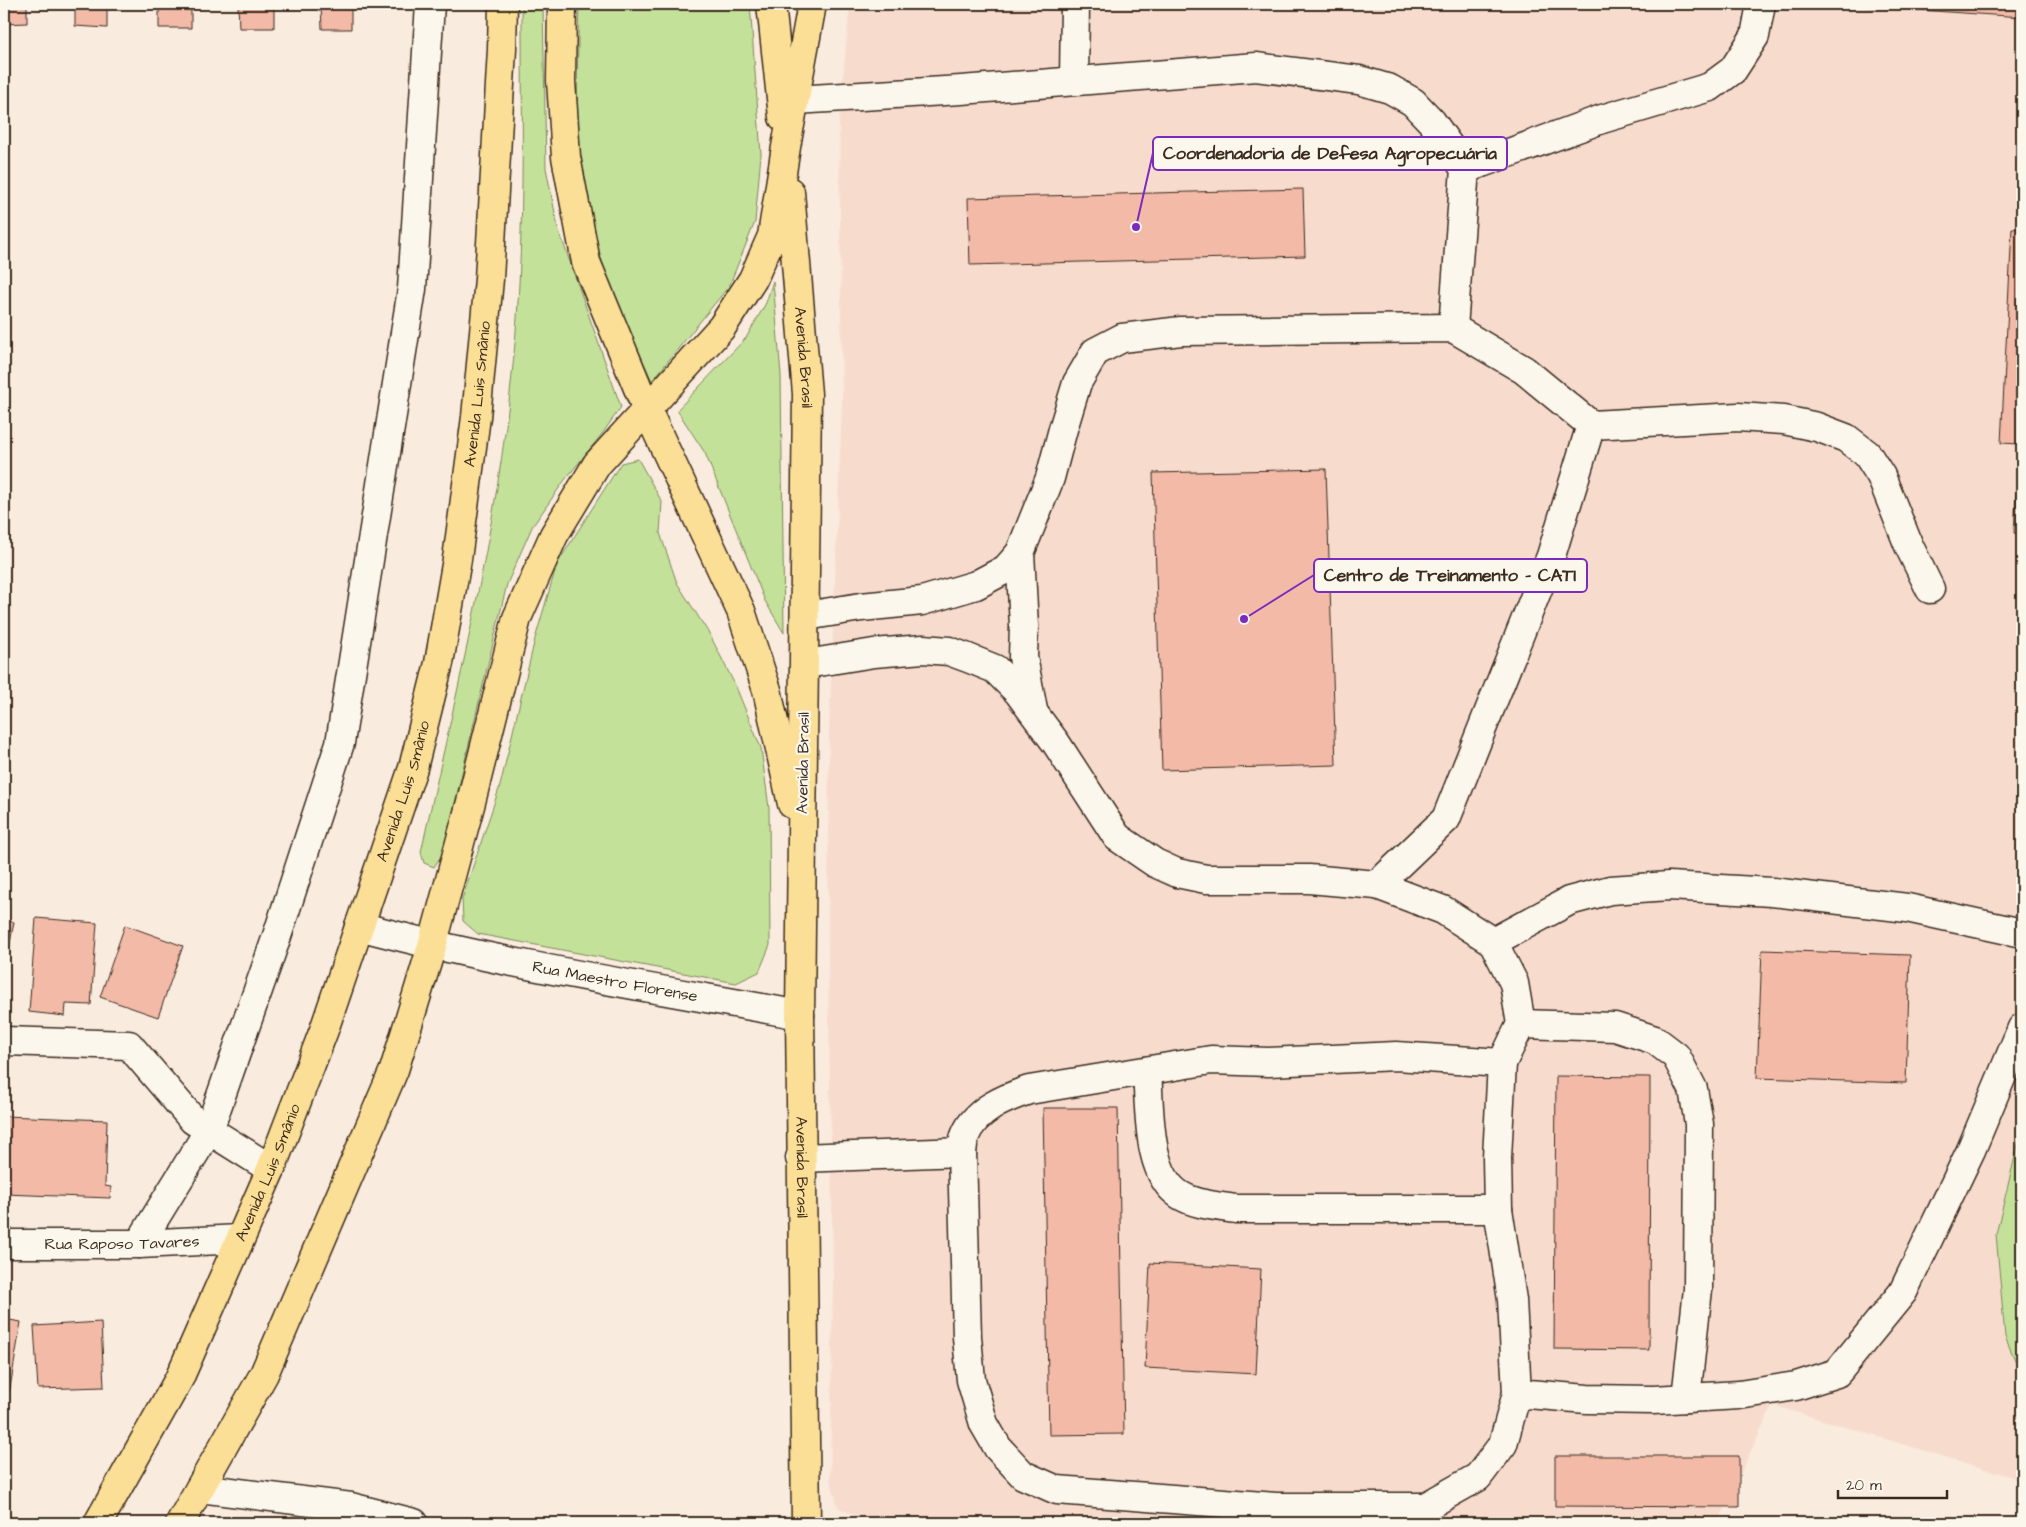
<svg xmlns="http://www.w3.org/2000/svg" width="2026" height="1527" font-family="'Architects Daughter',sans-serif">
  <rect width="100%" height="100%" fill="#f9ebde"/>
  <filter id="ink" filterUnits="userSpaceOnUse"><feTurbulence type="fractalNoise" baseFrequency=".02" numOctaves="2"/><feDisplacementMap in="SourceGraphic" scale="10" xChannelSelector="R" yChannelSelector="G"/><feConvolveMatrix kernelMatrix="1 2 1 2 8 2 1 2 1" color-interpolation-filters="sRGB"/></filter>
  <g filter="url(#ink)">
    <path fill="#f7dcce" d="M 850,4 L 2022,4 L 2022,1480 L 1772,1405 L 1718,1523 L 869,1523 L 838,1507 L 830,1479 L 833,1278 L 828,962 L 829,732 L 842,402 L 839,120 Z"/>
    <path fill="#c3e199" stroke="#7f865c" d="M 522,4 L 543,4 L 546,168 L 558,228 L 621,407 L 602,434 L 564,481 L 532,527 L 507,584 L 443,853 L 434,867 L 424,863 L 421,852 C 457,691 497,530 513,365 C 525,245 522,124 522,4 Z
      M 579,4 L 750,4 L 761,154 L 755,222 L 729,286 L 652,381 C 631,335 609,287 595,239 C 573,163 577,82 579,4 Z
      M 773,281 L 781,375 L 784,633 L 765,601 L 705,453 L 677,410 L 746,338 L 766,303 Z
      M 638,459 L 662,502 L 660,533 L 677,583 L 710,635 L 736,687 L 761,748 L 769,808 L 770,945 L 759,972 L 736,983 L 478,934 L 463,921 L 462,899 L 500,786 L 535,639 L 557,564 L 621,463 Z
      M 2022,1128 L 2022,1376 L 2005,1337 L 1996,1234 Z"/>
    <path fill="#f2baa7" stroke="#3b2a1e" d="M 4,4 L 27,4 L 27,23 L 4,24 Z
      M 75,4 L 107,4 L 107,28 L 75,26 Z
      M 159,4 L 191,4 L 191,28 L 159,28 Z
      M 238,4 L 274,4 L 274,28 L 239,28 Z
      M 321,4 L 351,4 L 351,29 L 322,29 Z
      M 1830,4 L 2022,4 L 2022,17 Z
      M 1303,189 L 1305,256 L 970,265 L 968,198 Z
      M 2012,228 L 2022,229 L 2022,534 L 2014,533 L 2019,444 L 2001,443 Z
      M 1326,469 L 1336,765 L 1162,770 L 1153,473 Z
      M 36,918 L 97,923 L 91,1005 L 66,1004 L 65,1016 L 29,1012 Z
      M 4,920 L 14,922 L 4,975 Z
      M 125,925 L 183,946 L 158,1017 L 100,997 Z
      M 1762,950 L 1910,955 L 1906,1083 L 1757,1078 Z
      M 1556,1076 L 1650,1077 L 1649,1350 L 1554,1349 Z
      M 1043,1108 L 1118,1108 L 1124,1434 L 1049,1435 Z
      M 4,1116 L 107,1120 L 105,1186 L 111,1187 L 110,1198 L 4,1194 Z
      M 1150,1263 L 1261,1269 L 1256,1374 L 1145,1368 Z
      M 4,1319 L 21,1322 L 6,1412 L 4,1411 Z
      M 101,1322 L 104,1387 L 38,1389 L 34,1326 Z
      M 1555,1456 L 1739,1456 L 1739,1507 L 1555,1506 Z"/>
    <g fill="none" stroke-linecap="round" stroke-linejoin="round">
      <g stroke="#3b2a1e" stroke-width="31">
        <g id="minor">
          <path d="M 1074,81 L 1075,4"/>
          <path d="M 795,100 L 961,90 L 1256,67 L 1359,80 L 1390,89 L 1413,102 L 1432,122 L 1465,169 L 1453,328"/>
          <path d="M 1465,169 L 1602,119 L 1710,87 L 1733,70 L 1755,36 L 1761,4"/>
          <path d="M 1591,425 L 1738,417 L 1784,420 L 1817,427 L 1846,438 L 1867,454 L 1881,476 L 1909,546 L 1930,589"/>
          <path d="M 1020,553 L 1024,626 L 1023,657 L 1033,710"/>
          <path d="M 806,616 L 861,607 L 922,601 L 976,585 L 1006,569 L 1020,553 L 1050,478 L 1063,429 L 1077,383 L 1095,352 L 1122,338 L 1181,331 L 1453,328 L 1524,370 L 1591,425 L 1551,556 L 1446,819 L 1377,885"/>
          <path d="M 806,664 L 874,653 L 923,649 L 949,651 L 968,658 L 995,669 L 1018,692 L 1056,743 L 1117,837 L 1155,863 L 1177,873 L 1206,879 L 1309,879 L 1377,885 L 1443,910 L 1493,942 L 1514,983 L 1521,1024 L 1502,1063 L 1396,1056 L 1269,1062 L 1211,1060 L 1029,1090 C 1005,1098 975,1110 965,1136 C 963,1140 963,1147 962,1152 L 967,1337 L 971,1380 L 984,1424 L 998,1448 L 1023,1475 L 1057,1490 L 1276,1507 L 1425,1507 L 1478,1477 L 1503,1444 L 1517,1393 L 1587,1399 L 1653,1400 L 1739,1395 L 1796,1386 L 1837,1373 L 1903,1292 L 1971,1150 L 2022,1028"/>
          <path id="s1" d="M 359,926 C 504,965 653,988 800,1015"/>
          <path d="M 1493,942 L 1569,901 L 1610,890 L 1669,886 L 1772,892 L 1907,908 L 2022,933"/>
          <path d="M 1521,1024 L 1615,1027 L 1655,1040 L 1676,1056 L 1693,1089 L 1699,1124 L 1698,1289 L 1686,1398"/>
          <path d="M 4,1041 L 129,1045 L 193,1120 L 271,1169"/>
          <path d="M 1147,1072 C 1150,1107 1146,1174 1180,1195 C 1196,1205 1218,1206 1236,1209 L 1498,1209 L 1497,1158 L 1502,1063"/>
          <path d="M 800,1158 L 962,1152"/>
          <path d="M 1498,1209 L 1512,1300 L 1517,1393"/>
          <path id="s2" d="M 4,1244 L 139,1244 L 240,1239"/>
          <path d="M 139,1244 L 209,1130 L 277,936 L 340,743 L 412,289 L 430,4"/>
          <path d="M 200,1488 L 351,1507 L 414,1523"/>
        </g>
      </g>
      <g stroke="#3b2a1e" stroke-width="31">
        <g id="major">
          <path d="M 562,4 L 561,81 L 566,157 L 586,262 L 647,410 L 741,611 L 767,690 L 792,804"/>
          <path d="M 771,4 L 783,117"/>
          <path id="s3" d="M 790,192 L 807,394 L 800,1015 L 806,1523"/>
          <path id="s4" d="M 98,1523 L 179,1379 L 271,1169 L 324,1030 L 413,768 L 439,663 L 457,559 L 476,417 L 489,279 L 502,49 L 503,4"/>
          <path d="M 180,1523 L 264,1374 L 394,1070 L 432,946 L 471,802 L 517,618 L 554,535 L 597,464 L 722,327 L 753,279 L 772,236 L 786,147 L 812,4"/>
        </g>
      </g>
      <use href="#minor" stroke="#fbf7ec" stroke-width="28"/>
      <use href="#major" stroke="#fbdf96" stroke-width="28"/>
    </g>
  </g>
  <g text-anchor="middle" dominant-baseline="central" stroke-width="4.5" stroke-linejoin="round" paint-order="stroke">
    <g font-size="16" fill="#3b2a1e" stroke="#fbf7ec">
      <text stroke="none"><textPath href="#s3" startOffset="166">Avenida Brasil</textPath></text>
      <text stroke="none"><textPath href="#s4" startOffset="1200">Avenida Luis Smânio</textPath></text>
      <text transform="translate(803 763) rotate(-89)">Avenida Brasil</text>
      <text stroke="none"><textPath href="#s4" startOffset="795">Avenida Luis Smânio</textPath></text>
      <text stroke="none"><textPath href="#s1" startOffset="262">Rua Maestro Florense</textPath></text>
      <text stroke="none"><textPath href="#s3" startOffset="976">Avenida Brasil</textPath></text>
      <text stroke="none"><textPath href="#s4" startOffset="390">Avenida Luis Smânio</textPath></text>
      <text stroke="none"><textPath href="#s2" startOffset="118">Rua Raposo Tavares</textPath></text>
    </g>
  </g>
  <path fill="none" stroke="#7b2cbf" stroke-width="2" d="M1136 227L1153 153M1244 619L1314 575"/>
  <g fill="#7b2cbf" stroke="#fbf7ec" stroke-width="2">
    <circle cx="1136" cy="227" r="5"/>
    <circle cx="1244" cy="619" r="5"/>
  </g>
  <g fill="#fbf7ec" stroke="#7b2cbf" stroke-width="2">
    <rect x="1153" y="137" width="354" height="33" rx="5"/>
    <rect x="1314" y="559" width="273" height="33" rx="5"/>
  </g>
  <g font-size="18" text-anchor="middle" font-weight="bold" fill="#3b2a1e">
    <text x="1330" y="159">Coordenadoria de Defesa Agropecuária</text>
    <text x="1450" y="581">Centro de Treinamento - CATI</text>
  </g>
  <rect width="2026" height="1527" fill="none" stroke="#fbf7ec" stroke-width="20"/>
  <rect x="10" y="10" width="2006" height="1507" fill="none" stroke="#3b2a1e" stroke-width="2" filter="url(#ink)"/>
  <path d="M1838 1490v8h109v-8" fill="none" stroke="#3b2a1e" stroke-width="2.5"/>
  <text x="1846" y="1490" font-size="15" fill="#3b2a1e" stroke="#fbf7ec" stroke-width="4" paint-order="stroke">20 m</text>
</svg>
